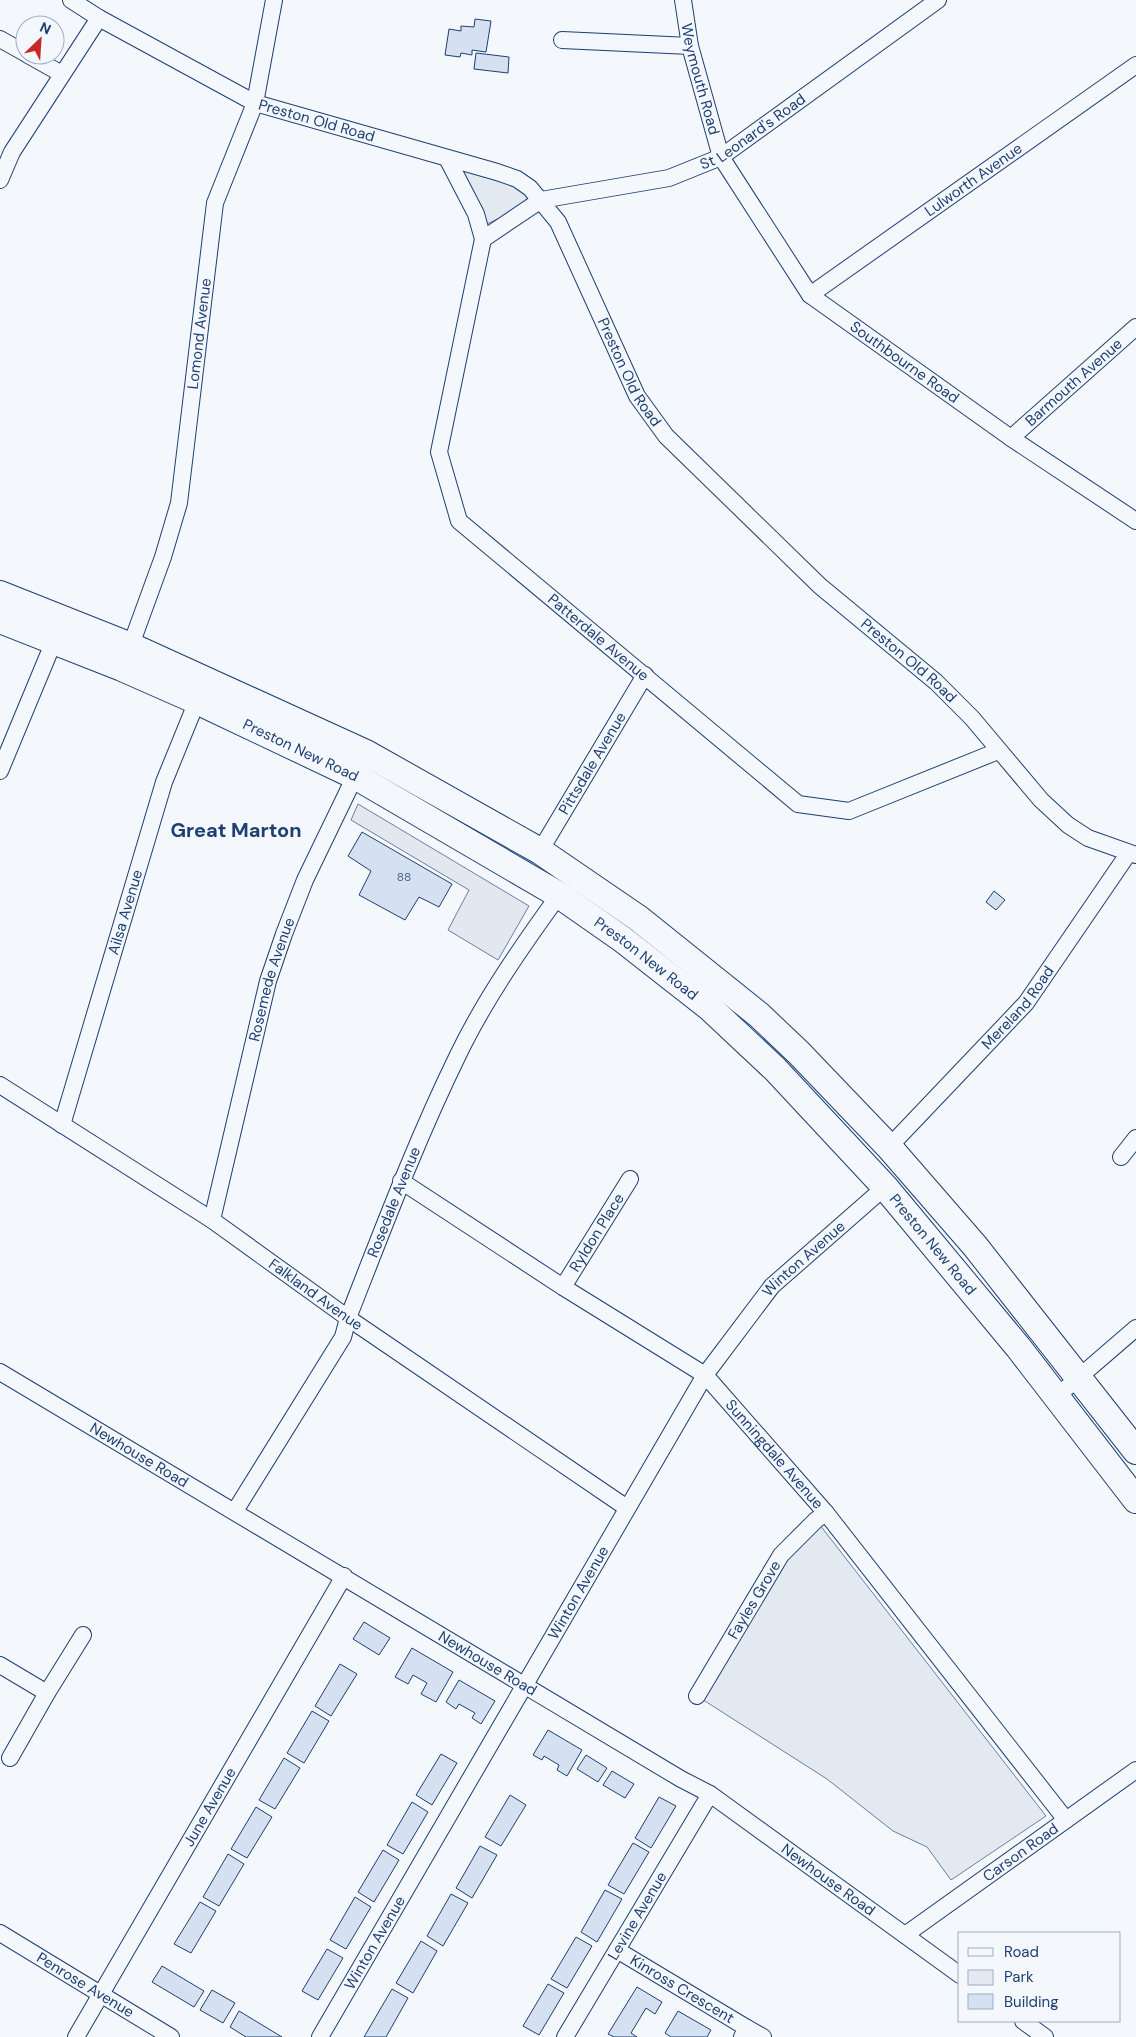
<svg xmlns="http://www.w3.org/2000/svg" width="1136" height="2037" font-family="'DM Sans',sans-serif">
  <rect width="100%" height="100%" fill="#f4f7fb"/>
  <path fill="#e3e9f0" stroke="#687fa3" d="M 462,170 L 508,182 L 529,197 L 510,213 L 487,224 Z
    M 816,1520 L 1046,1816 L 951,1880 L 927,1847 L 893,1831 L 827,1779 L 697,1696 L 781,1555 Z"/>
  <path fill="#e3e8f0" stroke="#687fa3" d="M 358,804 L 529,906 L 498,960 L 448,930 L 469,890 L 351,820 Z"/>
  <path fill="#d5e0f0" stroke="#1d3f73" d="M 475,19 L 491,21 L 486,52 L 472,50 L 472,55 L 461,53 L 460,57 L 445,55 L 449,29 L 461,31 L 461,26 L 474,27 Z
    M 476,53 L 509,57 L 508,73 L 474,69 Z
    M 362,832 L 452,884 L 439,907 L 419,897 L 405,920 L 359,895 L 371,871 L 348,856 Z
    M 994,891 L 1005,900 L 996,910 L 986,902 Z
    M 364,1622 L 390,1638 L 379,1655 L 353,1639 Z
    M 412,1648 L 453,1672 L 436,1702 L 421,1694 L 427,1683 L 413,1675 L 408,1684 L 395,1677 Z
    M 340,1664 L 357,1674 L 331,1716 L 315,1706 Z
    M 459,1680 L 495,1701 L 481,1724 L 472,1718 L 475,1713 L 459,1704 L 456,1709 L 446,1702 Z
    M 312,1711 L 329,1721 L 304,1763 L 287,1753 Z
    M 548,1730 L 582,1750 L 567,1776 L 557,1770 L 559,1765 L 544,1756 L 542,1760 L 533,1755 Z
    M 441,1754 L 457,1763 L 432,1805 L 416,1795 Z
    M 586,1755 L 607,1768 L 598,1782 L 577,1769 Z
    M 284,1758 L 300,1768 L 275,1809 L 259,1800 Z
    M 612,1771 L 634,1784 L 625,1798 L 603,1785 Z
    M 510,1795 L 526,1805 L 501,1846 L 485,1837 Z
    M 659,1797 L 676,1806 L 651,1848 L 635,1838 Z
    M 412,1802 L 428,1812 L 403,1854 L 387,1845 Z
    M 256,1807 L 272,1817 L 247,1858 L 231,1849 Z
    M 633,1843 L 649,1852 L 624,1894 L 608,1885 Z
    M 480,1846 L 497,1855 L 472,1898 L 456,1888 Z
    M 383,1850 L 399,1860 L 374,1902 L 358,1892 Z
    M 228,1854 L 244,1864 L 219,1906 L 203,1897 Z
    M 605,1890 L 622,1899 L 597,1942 L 581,1932 Z
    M 451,1894 L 468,1903 L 443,1946 L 427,1936 Z
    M 355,1897 L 371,1907 L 346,1949 L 330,1940 Z
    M 200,1902 L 216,1911 L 191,1953 L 174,1944 Z
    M 576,1937 L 592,1946 L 567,1988 L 551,1979 Z
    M 421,1941 L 437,1951 L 413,1993 L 396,1983 Z
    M 327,1949 L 343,1958 L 318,2000 L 302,1991 Z
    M 162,1966 L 204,1991 L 194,2007 L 152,1982 Z
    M 548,1984 L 564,1993 L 539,2035 L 523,2026 Z
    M 637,1987 L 662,2002 L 655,2014 L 646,2008 L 631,2033 L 637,2037 L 614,2037 L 608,2034 Z
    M 392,1989 L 408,1998 L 386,2037 L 364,2037 Z
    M 212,1990 L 235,2003 L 223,2023 L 200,2010 Z
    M 239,2011 L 282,2037 L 246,2037 L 230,2027 Z
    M 678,2011 L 711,2030 L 707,2037 L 671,2037 L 665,2033 Z"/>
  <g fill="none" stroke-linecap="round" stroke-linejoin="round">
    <g stroke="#1d3f73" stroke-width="18">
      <g id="minor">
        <path id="s1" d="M 71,0 L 99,18 L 255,103 L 497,172 L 517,179 L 530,188 L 558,222 L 637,396 L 666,436 L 820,586 L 936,682 L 972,718 L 1041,800 L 1068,825 L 1088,838 L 1136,855"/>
        <path id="s2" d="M 683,0 L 690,46 L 721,157 L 810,295 L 1011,438 L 1136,521"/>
        <path d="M 0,39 L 25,53"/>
        <path d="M 562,40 L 690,46"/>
        <path d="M 28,55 L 62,74"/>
        <path id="s3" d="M 447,158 L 476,214 L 483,239 L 439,452 L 459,521 L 798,804 L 849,811 L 998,751"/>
        <path d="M 0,180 L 12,152 L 99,18"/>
        <path id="s4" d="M 483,239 L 541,200 L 669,178 L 721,157 L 938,0"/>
        <path id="s5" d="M 810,295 L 1136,65"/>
        <path id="s6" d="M 1011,438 L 1136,327"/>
        <path id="s7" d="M 128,653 L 163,557 L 179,503 L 215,203 L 255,103 L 274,0"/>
        <path d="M 0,771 L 54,641"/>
        <path id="s8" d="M 540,851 L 645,675"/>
        <path id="s9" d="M 0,1085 L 212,1220 L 348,1318 L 627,1508"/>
        <path id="s10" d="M 62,1125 L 164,782 L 197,701"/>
        <path id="s11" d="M 889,1147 L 1026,1003 L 1128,854"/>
        <path d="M 1121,1157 L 1136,1138"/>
        <path id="s12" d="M 401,1181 L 563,1287 L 705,1375 L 826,1513 L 1066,1820"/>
        <path id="s13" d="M 212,1220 L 268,981 L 284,934 L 305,880 L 359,768"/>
        <path id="s14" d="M 563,1287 L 630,1179"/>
        <path id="s15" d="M 0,1372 L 681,1779 L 710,1794 L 960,1975"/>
        <path d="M 1056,1397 L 1136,1328"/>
        <path id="s16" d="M 235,1511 L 343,1337 L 348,1318 C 383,1229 416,1141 458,1055 C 485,999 522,946 559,895"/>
        <path d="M 0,1665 L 47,1693 L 83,1635"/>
        <path id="s17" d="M 697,1696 L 781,1555 L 816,1520 L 826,1513"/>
        <path d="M 10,1758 L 47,1693"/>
        <path id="s18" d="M 0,1933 L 171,2037"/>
        <path id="s19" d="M 905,1935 L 1136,1770"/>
        <path id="s20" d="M 617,1950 L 747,2028 L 742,2037"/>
        <path d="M 1023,2021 L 1045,2037"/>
        <path d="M 747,2028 L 763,2037"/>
        <path id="s21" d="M 76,2037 L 344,1576"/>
        <path id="s22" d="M 320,2037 L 705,1375 L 772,1286 L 885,1187"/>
        <path id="s23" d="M 565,2037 L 710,1794"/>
      </g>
    </g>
    <g stroke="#1d3f73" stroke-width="28">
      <g id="trunk">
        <path d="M 0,594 L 131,646 L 366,753 L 540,851 L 638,918 L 759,1015 L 799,1053 L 889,1147 L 975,1246 L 1136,1451"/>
        <path id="s24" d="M 0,620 L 122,668 L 197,701 L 355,776 L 559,895 L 622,939 L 710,1008 L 775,1069 L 885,1187 L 1018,1347 L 1136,1500"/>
      </g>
    </g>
    <use href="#minor" stroke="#f4f7fb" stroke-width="16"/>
    <use href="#trunk" stroke="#f4f7fb" stroke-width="26"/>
  </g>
  <g text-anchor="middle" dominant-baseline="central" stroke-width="4" stroke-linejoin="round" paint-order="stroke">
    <g font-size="12" fill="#4b6792">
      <text x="404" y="877">88</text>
    </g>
    <g font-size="15" fill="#1d3f73" stroke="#f4f7fb">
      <text stroke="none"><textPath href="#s2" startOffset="81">Weymouth Road</textPath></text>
      <text stroke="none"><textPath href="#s1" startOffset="275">Preston Old Road</textPath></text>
      <text stroke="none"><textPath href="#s4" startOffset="296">St Leonard's Road</textPath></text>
      <text stroke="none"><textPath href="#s5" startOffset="200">Lulworth Avenue</textPath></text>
      <text stroke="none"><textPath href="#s7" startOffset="329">Lomond Avenue</textPath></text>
      <text stroke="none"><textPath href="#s2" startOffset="442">Southbourne Road</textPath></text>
      <text stroke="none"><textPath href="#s1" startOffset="710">Preston Old Road</textPath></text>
      <text stroke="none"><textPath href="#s6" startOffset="84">Barmouth Avenue</textPath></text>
      <text stroke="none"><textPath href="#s3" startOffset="560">Patterdale Avenue</textPath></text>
      <text stroke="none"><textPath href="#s1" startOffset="1115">Preston Old Road</textPath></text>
      <text stroke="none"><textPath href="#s24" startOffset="328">Preston New Road</textPath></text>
      <text stroke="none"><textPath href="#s8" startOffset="102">Pittsdale Avenue</textPath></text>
      <text stroke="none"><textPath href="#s10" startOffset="222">Ailsa Avenue</textPath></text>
      <text stroke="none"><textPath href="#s24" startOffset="732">Preston New Road</textPath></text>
      <text stroke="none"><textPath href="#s13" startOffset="248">Rosemede Avenue</textPath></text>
      <text stroke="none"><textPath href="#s11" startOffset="190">Mereland Road</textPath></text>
      <text stroke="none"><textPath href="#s16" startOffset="349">Rosedale Avenue</textPath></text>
      <text stroke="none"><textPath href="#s14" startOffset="64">Ryldon Place</textPath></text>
      <text stroke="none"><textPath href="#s24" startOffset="1138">Preston New Road</textPath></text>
      <text stroke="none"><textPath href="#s22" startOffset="919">Winton Avenue</textPath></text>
      <text stroke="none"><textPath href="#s9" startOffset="379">Falkland Avenue</textPath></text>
      <text stroke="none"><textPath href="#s15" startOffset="162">Newhouse Road</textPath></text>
      <text stroke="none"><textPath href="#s12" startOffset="466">Sunningdale Avenue</textPath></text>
      <text stroke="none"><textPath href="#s22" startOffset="514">Winton Avenue</textPath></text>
      <text stroke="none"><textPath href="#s17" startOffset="112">Fayles Grove</textPath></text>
      <text stroke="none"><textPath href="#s15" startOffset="568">Newhouse Road</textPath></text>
      <text stroke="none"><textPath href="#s21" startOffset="266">June Avenue</textPath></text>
      <text stroke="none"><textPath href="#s19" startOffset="142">Carson Road</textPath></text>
      <text stroke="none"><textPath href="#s15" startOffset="972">Newhouse Road</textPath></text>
      <text stroke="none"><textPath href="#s23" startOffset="141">Levine Avenue</textPath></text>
      <text stroke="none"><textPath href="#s22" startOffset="109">Winton Avenue</textPath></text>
      <text stroke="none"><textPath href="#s18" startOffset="100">Penrose Avenue</textPath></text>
      <text stroke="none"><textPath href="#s20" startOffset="76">Kinross Crescent</textPath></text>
    </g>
    <g font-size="20" font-weight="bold" fill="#1d3f73" stroke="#f4f7fb">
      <text x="236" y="830">Great Marton</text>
    </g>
  </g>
  <rect x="958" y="1932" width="162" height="90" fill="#f4f7fb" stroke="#9eadc5"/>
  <rect x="968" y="1948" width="25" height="8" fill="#f4f7fb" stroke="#9eadc5"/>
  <text x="1004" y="1957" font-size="15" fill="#1d3f73">Road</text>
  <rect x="968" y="1970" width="25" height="15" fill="#e3e9f0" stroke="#9eadc5"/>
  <text x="1004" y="1982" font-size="15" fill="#1d3f73">Park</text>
  <rect x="968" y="1994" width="25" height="15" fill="#d5e0f0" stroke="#9eadc5"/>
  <text x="1004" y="2007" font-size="15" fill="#1d3f73">Building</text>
  <g transform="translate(40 40) rotate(25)"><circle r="24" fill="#f4f7fb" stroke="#9eadc5"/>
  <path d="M0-4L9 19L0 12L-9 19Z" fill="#c62828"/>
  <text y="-8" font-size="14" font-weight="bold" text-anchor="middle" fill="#1d3f73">N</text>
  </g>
</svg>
